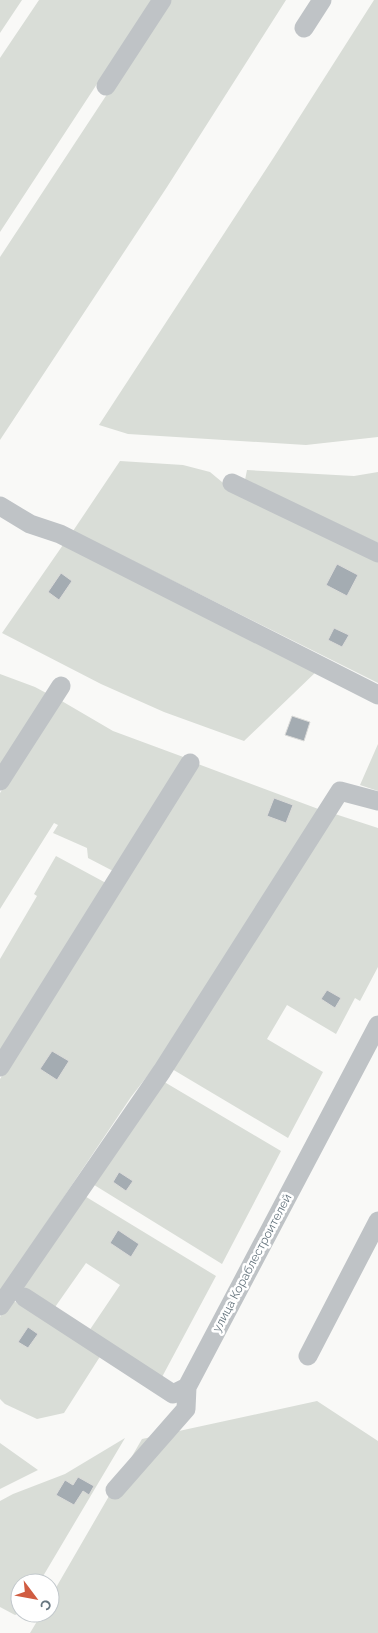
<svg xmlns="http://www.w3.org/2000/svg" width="378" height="1633" font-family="Raleway,sans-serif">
  <rect width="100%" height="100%" fill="#f9f9f7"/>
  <path fill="#d9ddd7" d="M 0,0 L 22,0 L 0,33 Z
    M 39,0 L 152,0 L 0,232 L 0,58 Z
    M 169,0 L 286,0 L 167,187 L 0,440 L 0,257 Z
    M 374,0 L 378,0 L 378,437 L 306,445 L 128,434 L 99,425 L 274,157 Z
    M 120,461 L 183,465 L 210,472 L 228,487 L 378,558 L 378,683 L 73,531 Z
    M 247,470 L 354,476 L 378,472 L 378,543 L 245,480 Z
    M 65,542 L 319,669 L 244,741 L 164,712 L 101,684 L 2,633 Z
    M 0,674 L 35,687 L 48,694 L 0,768 Z
    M 60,700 L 113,731 L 186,758 L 113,871 L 88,858 L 87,848 L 53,833 L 58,825 L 54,823 L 0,909 L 0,793 Z
    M 378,744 L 378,791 L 360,785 Z
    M 198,764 L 321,810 L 168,1049 L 131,1097 L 0,1292 L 0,1079 Z
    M 335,814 L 378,828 L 378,967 L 360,1001 L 355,998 L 336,1034 L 287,1005 L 267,1039 L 323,1072 L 288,1138 L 172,1069 Z
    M 56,856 L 106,883 L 0,1052 L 0,959 L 37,896 L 34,894 Z
    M 161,1080 L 281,1151 L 222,1264 L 91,1183 Z
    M 83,1195 L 216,1276 L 162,1377 L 89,1331 L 120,1285 L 86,1263 L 53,1310 L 19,1289 Z
    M 12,1300 L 101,1355 L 64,1413 L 37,1419 L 5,1404 L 0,1399 L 0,1317 Z
    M 317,1401 L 378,1441 L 378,1633 L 30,1633 L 42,1613 L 50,1613 L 50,1598 L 142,1439 Z
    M 125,1438 L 39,1583 L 20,1583 L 20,1613 L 15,1615 L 0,1607 L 0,1501 L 13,1494 L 65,1474 Z
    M 0,1443 L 38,1470 L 0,1489 Z"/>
  <path fill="#a4acb2" stroke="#dbdbd9" d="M 337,564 L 358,575 L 347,596 L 326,585 Z
    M 61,573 L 72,581 L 59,600 L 48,592 Z
    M 334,628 L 349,635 L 342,647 L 328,640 Z
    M 292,716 L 310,722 L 304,741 L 285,735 Z
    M 274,798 L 293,805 L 286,823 L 267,816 Z
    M 327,990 L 341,998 L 335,1008 L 321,999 Z
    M 52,1051 L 69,1061 L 57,1080 L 40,1069 Z
    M 119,1172 L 133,1181 L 126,1191 L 113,1182 Z
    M 118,1230 L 139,1244 L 131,1257 L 110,1243 Z
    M 28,1327 L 38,1334 L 28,1348 L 18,1342 Z
    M 78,1477 L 94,1486 L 89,1495 L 83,1491 L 74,1505 L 56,1495 L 65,1480 L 73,1485 Z"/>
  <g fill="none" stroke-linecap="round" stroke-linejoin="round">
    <path stroke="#bfc3c6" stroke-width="19" d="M 304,28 L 322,0
      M 106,86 L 162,0
      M 232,483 L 378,553
      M 0,506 L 30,524 L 60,534 L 378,695
      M 0,781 L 61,686
      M 0,1067 L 190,763
      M 24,1297 L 173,1394 L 187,1387
      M 0,1306 L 162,1071 L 340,791 L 378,801
      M 308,1356 L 378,1221
      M 115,1490 L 186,1409 L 187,1387 L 378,1025"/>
  </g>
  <g text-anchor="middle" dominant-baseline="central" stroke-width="5" stroke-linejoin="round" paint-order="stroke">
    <g font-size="12" fill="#67767f" stroke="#fff">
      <text transform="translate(252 1263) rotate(-62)">улица Кораблестроителей</text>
    </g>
  </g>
  <g transform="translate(35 1598) rotate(122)"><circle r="24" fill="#ffffff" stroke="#c2c8cc"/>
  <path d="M0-4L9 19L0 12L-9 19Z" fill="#d05c41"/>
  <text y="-8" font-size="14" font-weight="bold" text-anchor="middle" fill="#67767f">С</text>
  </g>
</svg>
